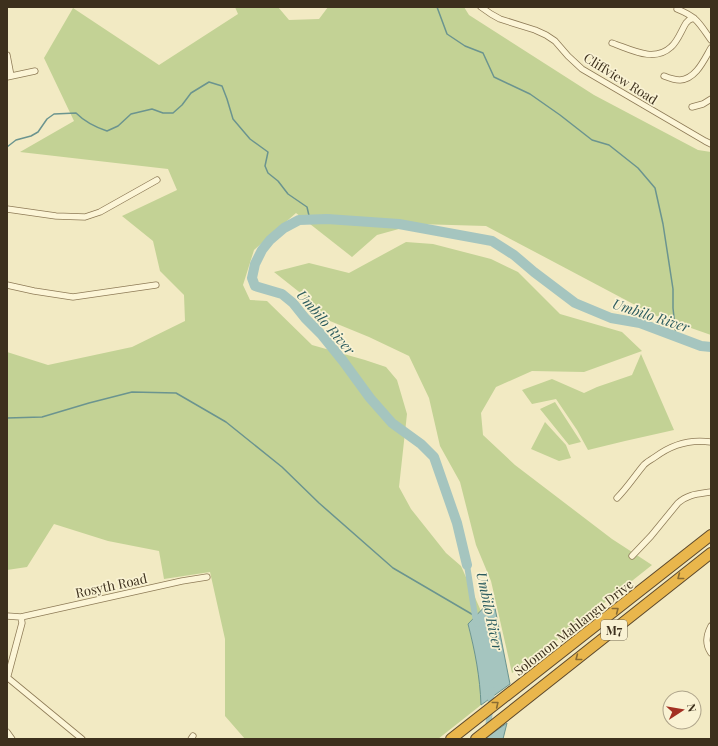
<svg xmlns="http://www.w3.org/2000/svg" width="718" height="746" font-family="'Playfair Display',serif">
  <rect width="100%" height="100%" fill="#f2eac3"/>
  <path fill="#c3d295" d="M 235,7 L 278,7 L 289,20 L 319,19 L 328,7 L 464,7 L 469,15 L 594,95 L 698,150 L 711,152 L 711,335 L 654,315 L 486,226 L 417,224 L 377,235 L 352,257 L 296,213 L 254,250 L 243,285 L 250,300 L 267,301 L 312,345 L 365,360 L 386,367 L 397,380 L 407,414 L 399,487 L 411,509 L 446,553 L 461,566 L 481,611 L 468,625 L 477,660 L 481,686 L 481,705 L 438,739 L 245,739 L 225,716 L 225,639 L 210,572 L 164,579 L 159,551 L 108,541 L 54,524 L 27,567 L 7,570 L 7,352 L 48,365 L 132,347 L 185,321 L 184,295 L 160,271 L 153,241 L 122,216 L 177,190 L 168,169 L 20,152 L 74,121 L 44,58 L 73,8 L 159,65 L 238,14 Z
    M 406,242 L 433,244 L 491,259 L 518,272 L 560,314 L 622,332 L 642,351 L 584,372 L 532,371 L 496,387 L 481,413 L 483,435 L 515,465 L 612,539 L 652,565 L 560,638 L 512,673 L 491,581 L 476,545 L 460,482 L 440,446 L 429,398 L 409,356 L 369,337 L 330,321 L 303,295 L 274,272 L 309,263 L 349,273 Z
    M 641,354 L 674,430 L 625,441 L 588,450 L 577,430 L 556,399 L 532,404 L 522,390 L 552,379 L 584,393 L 597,387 L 632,375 Z
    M 555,402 L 581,442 L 569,445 L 540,409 Z
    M 545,422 L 566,445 L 571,458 L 559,461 L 531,449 Z"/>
  <path fill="#a5c5bf" stroke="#6b948f" d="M 493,598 L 510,684 L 481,705 C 480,677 475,651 468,624 Z
    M 507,723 L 503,739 L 484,739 Z"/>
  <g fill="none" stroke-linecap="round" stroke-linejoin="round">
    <path stroke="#6b948f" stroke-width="1.5" d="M 437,7 L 447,34 L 465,46 L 483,53 L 494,77 L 530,94 L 560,115 L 592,140 L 609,145 L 638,168 L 655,188 L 663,224 L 673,289 L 673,308 L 676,337
      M 7,147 L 16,140 L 31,136 L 38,132 L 47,119 L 54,114 L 76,113 C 85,122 95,127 107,131 L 118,126 L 131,114 L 152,109 L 163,113 L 173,113 L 182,105 L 191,93 L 209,82 L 222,86 L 227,99 L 233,119 L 250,139 L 268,152 L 265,166 L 268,173 L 278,181 L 288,194 L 307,207 L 310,220
      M 7,418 L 42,417 L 89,403 L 132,392 L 176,393 L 226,422 L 282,467 L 319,503 L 393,568 L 475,616"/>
    <path stroke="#a5c5bf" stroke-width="6" d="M 467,565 L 475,616 L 477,624
      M 487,739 L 492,690"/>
    <path stroke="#a5c5bf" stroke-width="10" d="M 467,565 L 457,523 L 434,457 L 421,444 L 392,423 L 370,398 L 343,361 L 322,335 L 305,318 L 293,303 L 282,294 L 255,286 L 252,278 L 255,264 L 262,250 L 270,240 L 284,228 L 299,220 L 327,219 L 399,224 L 492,241 L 514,255 L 534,272 L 575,303 L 611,318 L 640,323 L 701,346 L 711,347"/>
    <g stroke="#8e7b57" stroke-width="7">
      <path id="street" d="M 481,7 L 491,14 L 500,19 L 535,30 L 546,35 L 555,41 L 568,56 L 582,69 L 705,141 L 711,144
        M 677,9 C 697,17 699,23 711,40
        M 612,43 C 630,49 654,63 671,47 C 678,41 681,31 686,23 L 689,20 L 694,18
        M 7,55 L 11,76
        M 664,76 C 669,78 674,80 680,80 C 696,79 704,60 711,48
        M 7,77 L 35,71
        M 692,107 L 703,104 L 711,99
        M 7,209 L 56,216 L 85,217 L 100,212 L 157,180
        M 7,285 L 34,291 L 73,297 L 156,285
        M 617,498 C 627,488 634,477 643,466 C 646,462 651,460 655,457 C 671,445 691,439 711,442
        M 632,556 L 651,536 L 678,503 C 688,494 698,494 711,492
        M 7,616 L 21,617 L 22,623 L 7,679
        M 21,617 L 182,581 L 207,577
        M 711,626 C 706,636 705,644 711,653
        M 8,678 L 82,739
        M 7,732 L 12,739
        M 191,739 L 193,736"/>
    </g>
    <g stroke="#5c482c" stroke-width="12">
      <path id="highway" d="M 451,739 L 711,535
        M 476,739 L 711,553"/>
    </g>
    <use href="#street" stroke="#fcf5d7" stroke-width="5.5"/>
    <use href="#highway" stroke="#e9b64c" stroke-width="10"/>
  </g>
  <defs><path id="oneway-chevron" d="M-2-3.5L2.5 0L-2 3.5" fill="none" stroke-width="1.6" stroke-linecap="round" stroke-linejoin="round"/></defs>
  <g stroke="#8a6c32">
    <use href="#oneway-chevron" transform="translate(680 577) rotate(142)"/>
    <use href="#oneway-chevron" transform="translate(616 610) rotate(-38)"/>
    <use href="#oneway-chevron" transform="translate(578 658) rotate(142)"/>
    <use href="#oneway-chevron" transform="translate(496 704) rotate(-39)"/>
  </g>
  <g text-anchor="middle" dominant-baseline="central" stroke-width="3.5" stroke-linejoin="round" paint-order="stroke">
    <rect fill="#f9f2d3" stroke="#756a54" stroke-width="1" x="601" y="620" width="26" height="20" rx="3"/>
    <g font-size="12" font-weight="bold" fill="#3d301d">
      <text x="614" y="630">M7</text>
    </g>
    <g font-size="13" fill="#3d301d" stroke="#f9f2d3">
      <text transform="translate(621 78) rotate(32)">Cliffview Road</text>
      <text transform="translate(111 585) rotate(-12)">Rosyth Road</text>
      <text transform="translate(573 627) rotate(-38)">Solomon Mahlangu Drive</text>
    </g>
    <g font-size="14" font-style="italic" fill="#2b5b5e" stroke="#f9f2d3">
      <text transform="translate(651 315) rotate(18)">Umbilo River</text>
      <text transform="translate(326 322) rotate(49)">Umbilo River</text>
      <text transform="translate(490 611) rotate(78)">Umbilo River</text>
    </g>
  </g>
  <rect width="718" height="746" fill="none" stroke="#3d301d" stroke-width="16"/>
  <g transform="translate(682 710) rotate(78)"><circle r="19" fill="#f9f2d3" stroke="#aea48a"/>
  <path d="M0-3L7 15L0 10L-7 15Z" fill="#a33022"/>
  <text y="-6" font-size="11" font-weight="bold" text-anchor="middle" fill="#3d301d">N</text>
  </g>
</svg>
